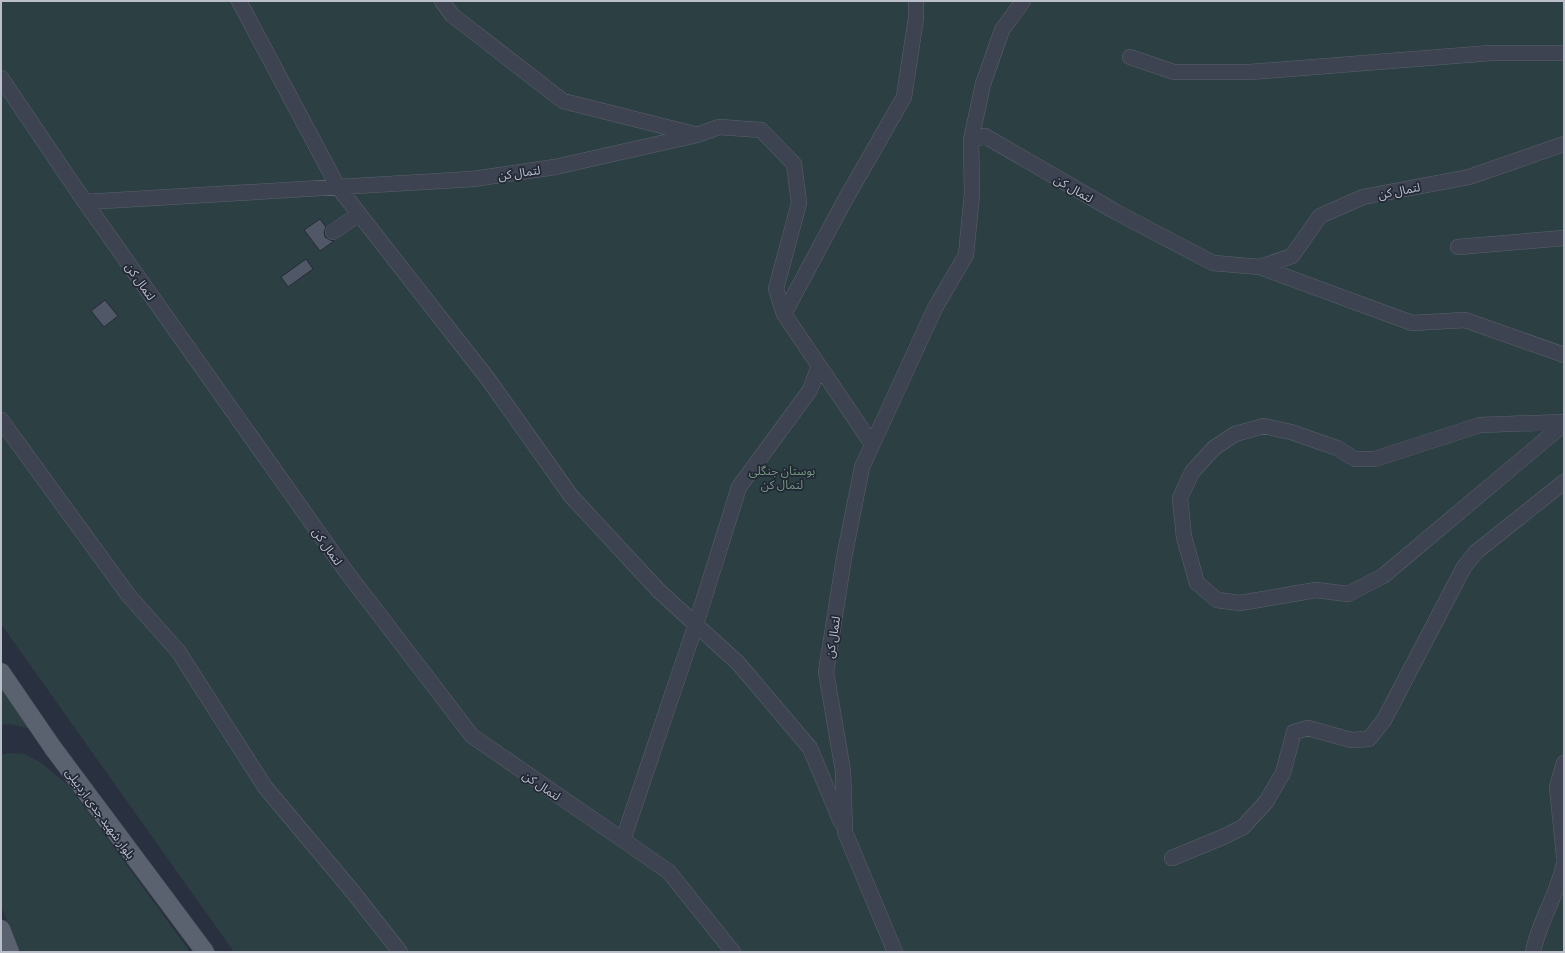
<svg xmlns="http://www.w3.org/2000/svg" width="1565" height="953" font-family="Barlow,'Noto Sans Arabic',sans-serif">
  <rect width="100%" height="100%" fill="#293140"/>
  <path fill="#2c3f42" d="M 1,1 L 1564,1 L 1564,952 L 234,952 L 1,624 Z
    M 1,689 L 32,729 L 10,724 L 1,725 Z
    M 10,753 L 25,754 L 40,762 L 69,786 L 190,952 L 20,952 L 1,906 L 1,755 Z"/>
  <path fill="#505868" stroke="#242a37" d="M 320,219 L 326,227 L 324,232 L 325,237 L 330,240 L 334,241 L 320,251 L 304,230 Z
    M 306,259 L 313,269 L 288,287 L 281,277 Z
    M 105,300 L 118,316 L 104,327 L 91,311 Z"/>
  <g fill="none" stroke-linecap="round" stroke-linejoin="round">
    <g stroke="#5b616d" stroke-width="16">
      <path id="minor" d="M 239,1 L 338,187 L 488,379 L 571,496 L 659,591 L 738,663 L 810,748 L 841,822
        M 442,1 L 452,15 L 563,101 L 694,134
        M 1130,57 L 1174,72 L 1250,72 L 1491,53 L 1564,53
        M 1,78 L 85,202 L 345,570 L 472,736 L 623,840 L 696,624 L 739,487 L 810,390 L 819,366
        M 971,140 L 983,84 L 1002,30 L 1023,1
        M 85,202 L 473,179 L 555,167 L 697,135 L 719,127 L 761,130 L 794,164 L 799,203 L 776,289 L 784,314
        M 333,232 L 359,214
        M 1458,247 L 1564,238
        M 1260,267 L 1412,323 L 1465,320 L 1564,355
        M 1,420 L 129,596 L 178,651 L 265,787 L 353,892 L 400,952
        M 1564,422 L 1480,425 L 1375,459 L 1355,459 L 1337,448 L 1291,432 L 1264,426 L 1235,434 L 1214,448 L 1192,472 L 1180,498 L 1184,537 L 1197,583 L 1217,600 L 1240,603 L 1316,590 L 1348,594 L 1383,576 L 1564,424
        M 872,444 L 784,314 L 845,200 L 904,97 L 916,18 L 916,1
        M 1564,763 L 1557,787 L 1564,856
        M 623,840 L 669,872 L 733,952
        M 1172,858 L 1223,837 L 1243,827 L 1266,802 L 1283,773 L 1294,732 L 1308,728 L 1351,740 L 1369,739 L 1384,720 L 1464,567 L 1476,552 L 1564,482
        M 895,952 L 845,832 L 843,771 L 826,672 L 844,558 L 862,467 L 935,308 L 966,255 L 972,194 L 971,140 L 985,136 L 1116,212 L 1213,263 L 1260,267 L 1292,256 L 1320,216 L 1363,197 L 1469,177 L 1564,144
        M 1533,952 C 1539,921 1558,894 1564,863"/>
    </g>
    <g stroke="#474c59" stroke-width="19">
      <path id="major" d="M 1,672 L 53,748 L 205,952
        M 1,929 L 10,952"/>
    </g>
    <use href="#minor" stroke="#3d4350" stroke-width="15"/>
    <use href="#major" stroke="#5b626f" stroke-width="18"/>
  </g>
  <g text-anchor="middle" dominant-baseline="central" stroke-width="3.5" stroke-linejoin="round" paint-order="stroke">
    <g font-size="12" fill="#babfca" stroke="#222835">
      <text transform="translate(519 172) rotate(-8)">لتمال کن</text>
      <text transform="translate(1074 188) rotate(30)">لتمال کن</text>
      <text transform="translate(1399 190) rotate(-11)">لتمال کن</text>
      <text transform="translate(141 281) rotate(55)">لتمال کن</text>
      <text transform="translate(328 546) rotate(55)">لتمال کن</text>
      <text transform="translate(832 637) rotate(-81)">لتمال کن</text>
      <text transform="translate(542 785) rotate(34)">لتمال کن</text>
      <text transform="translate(101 813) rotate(54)">بلوار شهید جدی اردبیلی</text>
    </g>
    <g font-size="12" fill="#73987f" stroke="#222835">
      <text x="782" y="470">بوستان جنگلی<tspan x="782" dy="14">لتمال کن</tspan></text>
    </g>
  </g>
  <rect width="1565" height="953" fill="none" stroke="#babfca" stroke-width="4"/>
</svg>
